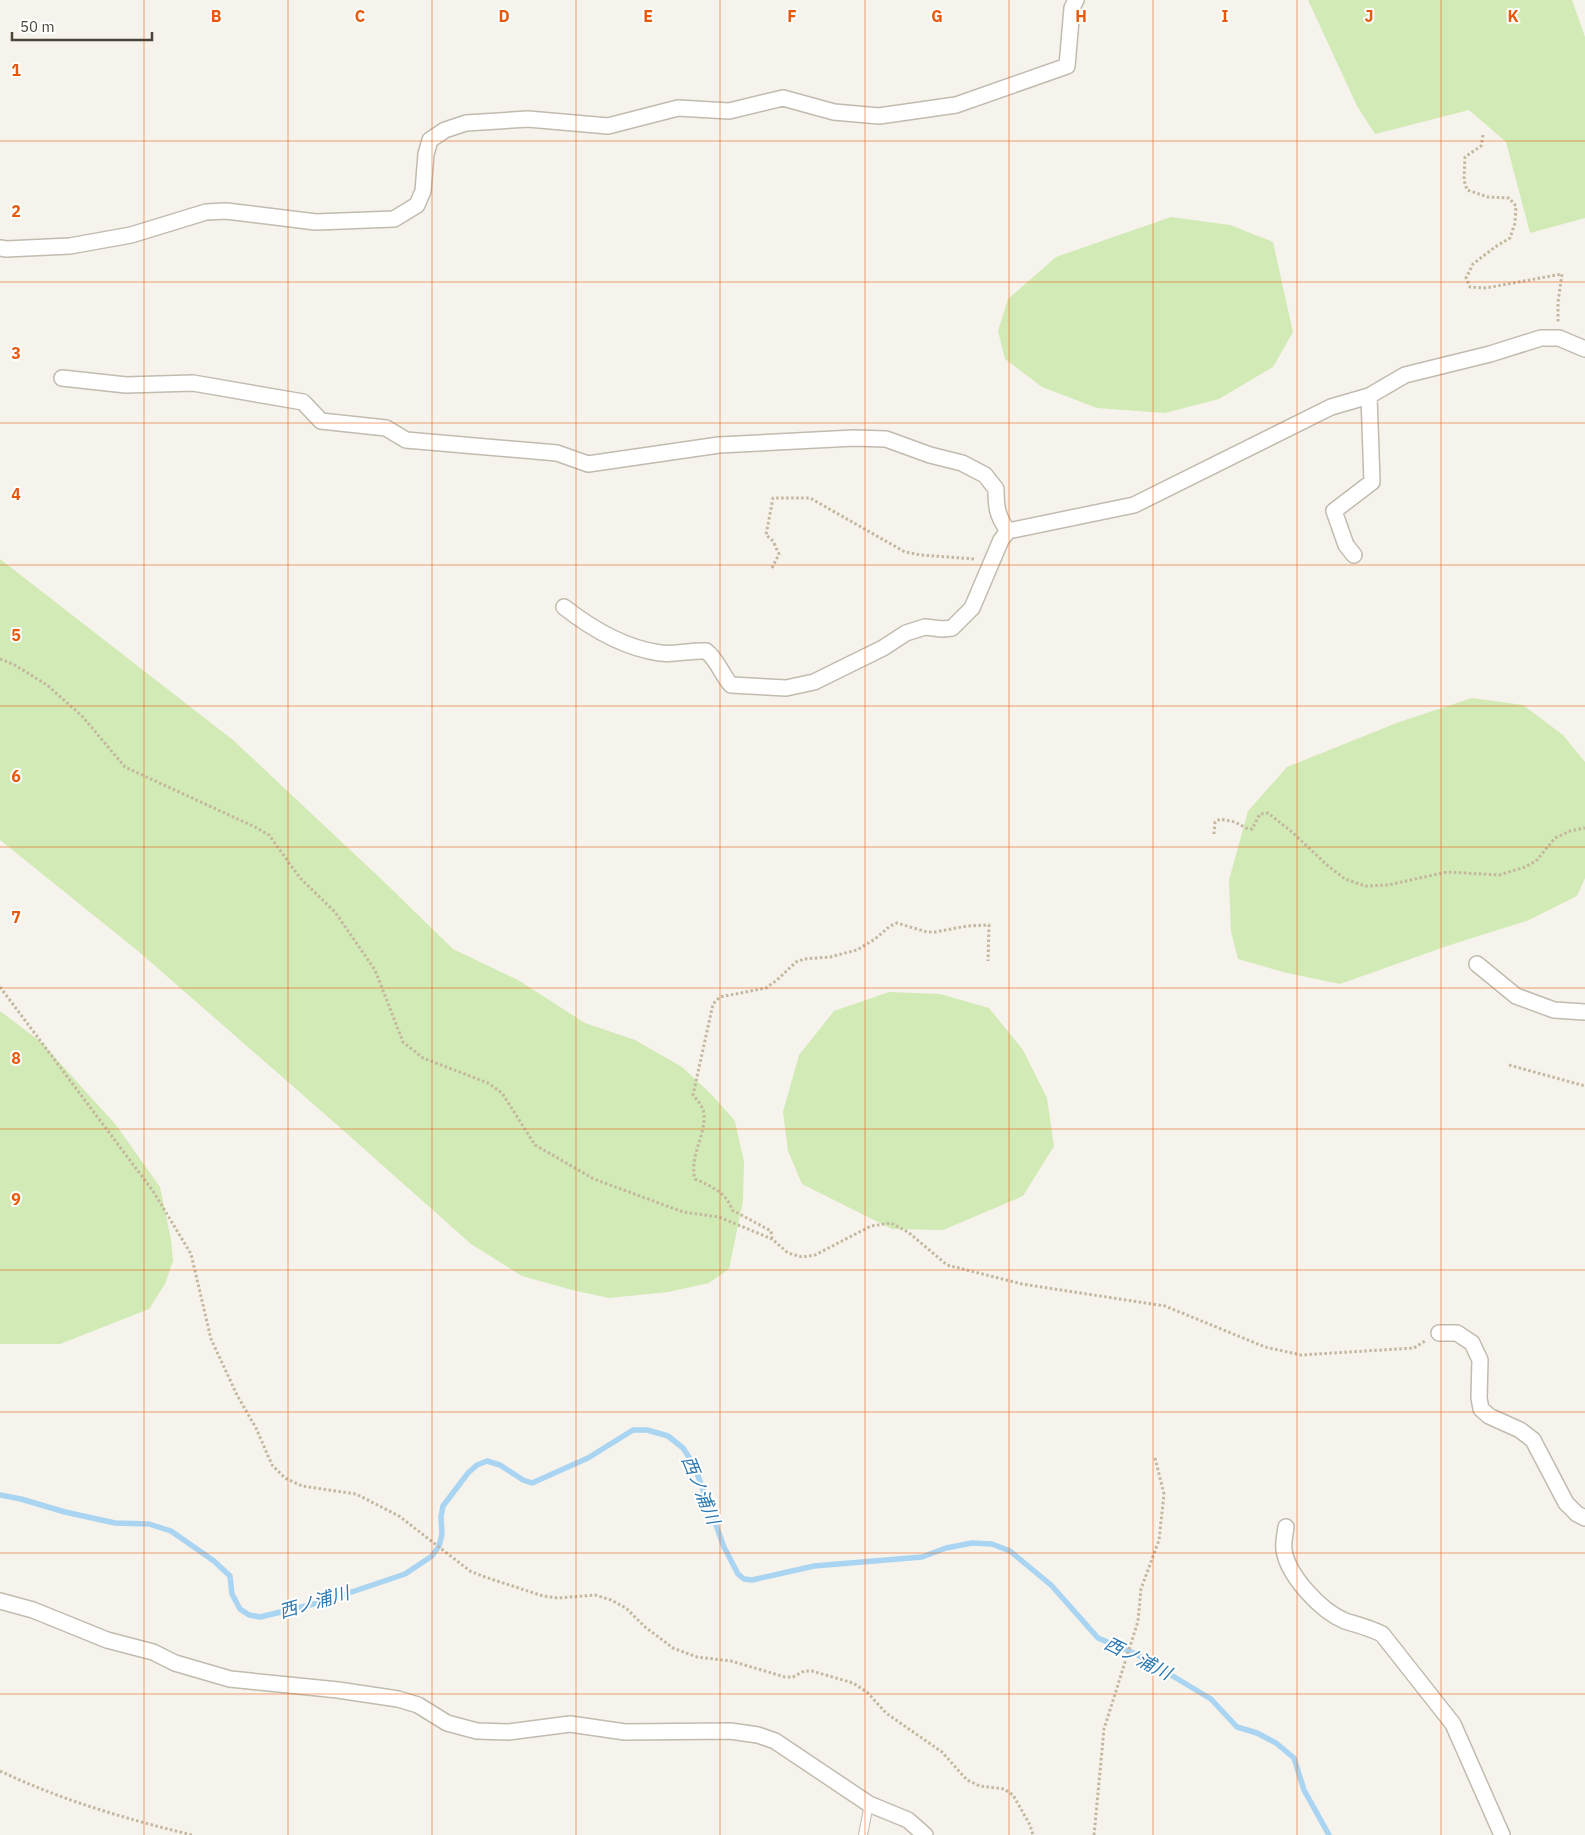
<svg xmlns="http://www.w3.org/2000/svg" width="1585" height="1835" font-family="'IBM Plex Sans','Noto Sans JP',sans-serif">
  <rect width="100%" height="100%" fill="#f6f3ec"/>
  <path fill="#d2eab5" d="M 1308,0 L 1572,0 L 1585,37 L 1585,218 L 1530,233 L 1506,142 L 1469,110 L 1375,134 L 1357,106 Z
    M 1171,217 L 1230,225 L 1273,242 L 1293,332 L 1273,367 L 1219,399 L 1165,413 L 1097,408 L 1042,387 L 1005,359 L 998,331 L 1008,299 L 1056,257 Z
    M 0,559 L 233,740 L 379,877 L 453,949 L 518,980 L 585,1023 L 635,1040 L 682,1067 L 712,1095 L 735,1121 L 744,1162 L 743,1201 L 729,1269 L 709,1283 L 668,1292 L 609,1298 L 572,1290 L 522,1276 L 471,1244 L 336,1124 L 138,951 L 0,840 Z
    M 1472,698 L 1523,705 L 1563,735 L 1585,762 L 1585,878 L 1577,896 L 1529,920 L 1447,946 L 1340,984 L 1287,973 L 1238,959 L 1231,932 L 1229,880 L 1248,811 L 1287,767 L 1399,722 Z
    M 889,992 L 940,994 L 989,1008 L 1023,1050 L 1047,1098 L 1054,1146 L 1023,1196 L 943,1230 L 892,1229 L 802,1184 L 788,1151 L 783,1112 L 799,1055 L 834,1011 Z
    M 0,1011 L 41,1042 L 116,1125 L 160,1187 L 171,1239 L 173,1261 L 165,1284 L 149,1309 L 60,1344 L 0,1344 Z"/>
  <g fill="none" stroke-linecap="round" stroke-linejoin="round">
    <path stroke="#a9d4f2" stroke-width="5.5" d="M 0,1495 L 21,1499 L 65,1512 L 115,1523 L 149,1524 L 171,1531 L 214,1561 L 230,1576 L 232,1594 L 240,1609 L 249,1615 L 260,1617 L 322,1602 L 405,1574 L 432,1556 L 439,1546 L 442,1534 L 441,1517 L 443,1506 L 468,1473 L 477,1465 L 487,1461 L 500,1465 L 523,1480 L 532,1483 L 588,1458 L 633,1430 L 647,1430 L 668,1436 L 683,1448 L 694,1465 L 724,1547 L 738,1574 L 744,1579 L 752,1580 L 814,1566 L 922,1557 L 946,1548 L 972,1543 L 992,1544 L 1010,1551 L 1051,1585 L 1098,1638 L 1136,1654 L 1211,1699 L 1237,1727 L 1257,1733 L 1276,1743 L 1294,1758 L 1304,1790 L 1329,1835"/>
    <g stroke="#c2bbae" stroke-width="10">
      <path id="service" d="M 863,1835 L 869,1804"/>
    </g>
    <g stroke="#c2bbae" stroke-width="18">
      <path id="minor" d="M 0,248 L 6,249 L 70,246 L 131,235 L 206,212 L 226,211 L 316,222 L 394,219 L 417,205 L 423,191 L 426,154 L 430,140 L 445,130 L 466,123 L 528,119 L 608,126 L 678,108 L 729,111 L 783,98 L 834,112 L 879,116 L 956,105 L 1067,66 L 1072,8 L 1076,0
        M 62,378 L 126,385 L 193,383 L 303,402 L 321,421 L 386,428 L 406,440 L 557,453 L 588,464 L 719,445 L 854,438 L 886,439 L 930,455 L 962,463 L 985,475 L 996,489 C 996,507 997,516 1008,531 L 1134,505 L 1331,407 L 1369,396 L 1405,375 L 1490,354 L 1541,338 L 1559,338 L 1585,349
        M 1354,555 L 1346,545 L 1334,511 L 1372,482 L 1369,396
        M 564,607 C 592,629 624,648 660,653 C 675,655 691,650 706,651 C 718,660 721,674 731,685 L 786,688 L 814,682 L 883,648 L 906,633 L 925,627 L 942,629 L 952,628 L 972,608 L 1001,540 L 1008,531
        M 1477,964 L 1516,996 L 1554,1010 L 1585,1012
        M 1439,1333 L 1457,1333 L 1472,1343 L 1480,1360 L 1479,1398 L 1481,1409 L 1489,1416 L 1520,1430 L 1533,1440 L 1566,1503 L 1577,1514 L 1585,1518
        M 1286,1527 C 1285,1534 1283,1543 1284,1550 C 1288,1576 1321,1611 1345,1621 C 1358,1625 1370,1628 1382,1634 L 1453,1724 L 1502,1835
        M 0,1601 L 33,1610 L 107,1640 L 153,1652 L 175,1663 L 230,1679 L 338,1690 L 398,1699 L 418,1705 L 447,1723 L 477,1731 L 508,1732 L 570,1724 L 625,1732 L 730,1731 L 758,1735 L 775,1741 L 869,1804 L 908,1820 L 925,1835"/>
    </g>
    <path stroke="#c4b79f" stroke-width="3" stroke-dasharray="2.5 2.5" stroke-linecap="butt" d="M 1483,135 L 1481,146 L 1465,157 L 1464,180 L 1467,190 L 1488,197 L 1509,198 L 1516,206 L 1515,223 L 1510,238 L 1495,247 L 1473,264 L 1466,278 L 1470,287 L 1486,288 L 1562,274 L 1558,302 L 1558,322
      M 772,568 L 779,554 L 773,541 L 766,535 L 773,498 L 810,498 L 905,552 L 921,555 L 975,559
      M 0,659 L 13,664 L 47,685 L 82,716 L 125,767 L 255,827 L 269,835 L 300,878 L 335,912 L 375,970 L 403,1042 L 423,1058 L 488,1083 L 502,1093 L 535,1145 L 594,1179 L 683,1212 L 719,1217 L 772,1239 L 788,1253 L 802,1257 L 815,1255 L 871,1226 L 891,1223 L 908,1232 L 947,1265 L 1022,1284 L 1165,1306 L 1265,1347 L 1301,1355 L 1414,1348 L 1425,1341
      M 1214,834 L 1215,822 L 1220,819 L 1235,822 L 1248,829 L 1252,829 L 1260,814 L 1268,813 L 1292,832 L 1327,865 L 1345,879 L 1365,886 L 1388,885 L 1447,872 L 1499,875 L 1525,867 L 1536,861 L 1555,838 L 1570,831 L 1585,828
      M 0,987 L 153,1191 L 191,1254 L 211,1339 L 237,1395 L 256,1428 L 272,1465 L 285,1478 L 302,1486 L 356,1494 L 399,1516 L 470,1571 L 485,1577 L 543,1596 L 558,1598 L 595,1595 L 611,1600 L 626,1608 L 645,1627 L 673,1648 L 697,1657 L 731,1661 L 785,1677 L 793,1677 L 804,1671 L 812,1671 L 853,1683 L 867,1692 L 886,1713 L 942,1752 L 967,1780 L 980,1786 L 1004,1789 L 1013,1795 L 1030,1825 L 1033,1835
      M 1509,1065 L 1585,1086
      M 772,1239 L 771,1231 L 732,1210 C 727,1193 711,1186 695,1179 C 689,1158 705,1136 704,1116 C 704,1107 698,1101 693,1095 L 713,1004 L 720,997 L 766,988 L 777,980 L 796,962 L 804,959 L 830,957 L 857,950 L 875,939 L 890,926 L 897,923 L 927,932 L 935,932 L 967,926 L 989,925 L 988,961
      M 0,1771 C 61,1800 126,1819 192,1835
      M 1094,1835 L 1104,1729 L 1138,1621 L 1141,1589 L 1159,1540 L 1164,1494 L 1155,1458"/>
    <use href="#service" stroke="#fff" stroke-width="8"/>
    <use href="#minor" stroke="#fff" stroke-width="15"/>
  </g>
  <path fill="none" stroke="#e8590c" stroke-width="1" stroke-opacity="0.55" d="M 144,0 L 144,1835M 288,0 L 288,1835M 432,0 L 432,1835M 576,0 L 576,1835M 720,0 L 720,1835M 865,0 L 865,1835M 1009,0 L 1009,1835M 1153,0 L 1153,1835M 1297,0 L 1297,1835M 1441,0 L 1441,1835M 0,141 L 1585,141M 0,282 L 1585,282M 0,423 L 1585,423M 0,565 L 1585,565M 0,706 L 1585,706M 0,847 L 1585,847M 0,988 L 1585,988M 0,1129 L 1585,1129M 0,1270 L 1585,1270M 0,1412 L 1585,1412M 0,1553 L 1585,1553M 0,1694 L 1585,1694"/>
  <g text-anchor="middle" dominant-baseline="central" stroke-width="4" stroke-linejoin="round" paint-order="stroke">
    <g font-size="18" font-style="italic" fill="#2e7ab2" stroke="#fff">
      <text transform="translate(701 1490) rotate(68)">西ノ浦川</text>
      <text transform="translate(314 1602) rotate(-16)">西ノ浦川</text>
      <text transform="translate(1138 1658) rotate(27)">西ノ浦川</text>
    </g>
  </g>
  <g font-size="16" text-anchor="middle" font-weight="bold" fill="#e8590c" stroke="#fff" stroke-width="4" stroke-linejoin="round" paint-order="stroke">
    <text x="216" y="22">B</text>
    <text x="360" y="22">C</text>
    <text x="504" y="22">D</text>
    <text x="648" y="22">E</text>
    <text x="792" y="22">F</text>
    <text x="937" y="22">G</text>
    <text x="1081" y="22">H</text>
    <text x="1225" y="22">I</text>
    <text x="1369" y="22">J</text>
    <text x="1513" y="22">K</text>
    <text x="16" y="76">1</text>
    <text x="16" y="217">2</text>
    <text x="16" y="359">3</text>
    <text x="16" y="500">4</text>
    <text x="16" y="641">5</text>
    <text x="16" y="782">6</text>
    <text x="16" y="923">7</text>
    <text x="16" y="1064">8</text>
    <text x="16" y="1205">9</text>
  </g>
  <path d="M12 32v8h140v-8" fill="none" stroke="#4b4439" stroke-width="2.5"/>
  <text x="20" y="32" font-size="15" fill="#4b4439" stroke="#ffffff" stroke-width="4" paint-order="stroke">50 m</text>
</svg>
